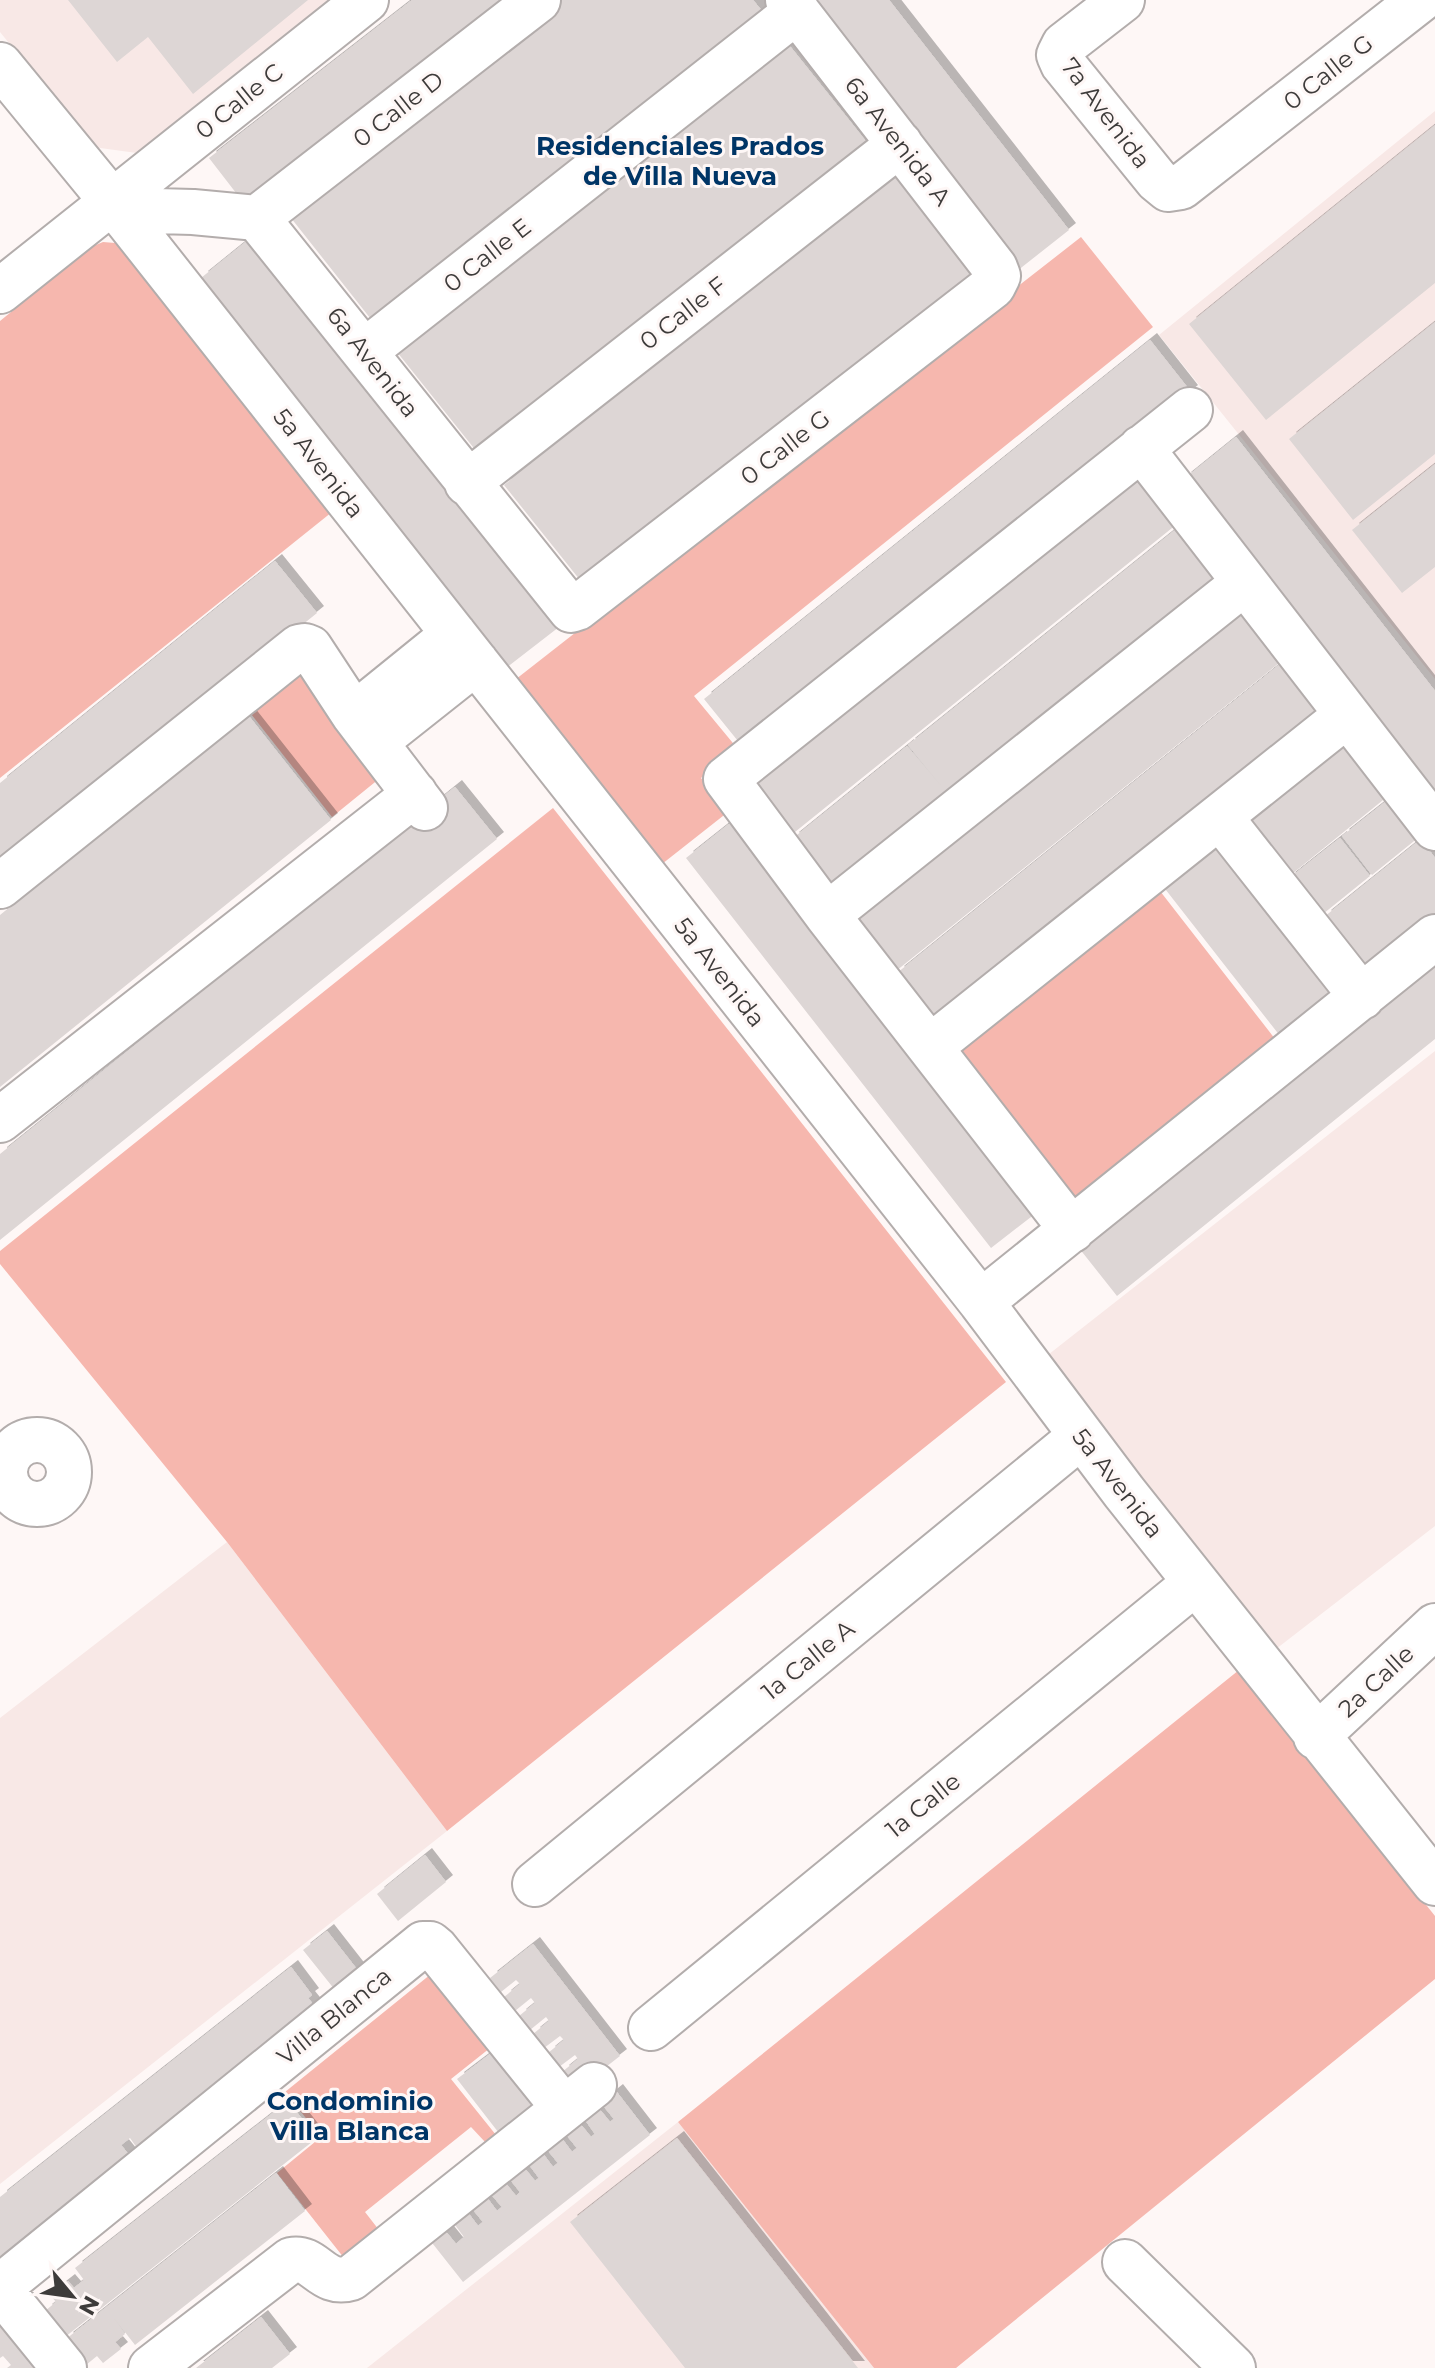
<svg xmlns="http://www.w3.org/2000/svg" width="1435" height="2368" font-family="Montserrat,sans-serif">
  <defs>
    <filter id="shadow"><feDropShadow dx="7" dy="-7" stdDeviation="0" flood-color="#0004"/></filter>
  </defs>
  <rect width="100%" height="100%" fill="#fef7f6"/>
  <path fill="#f8e8e6" d="M 0,0 L 342,0 L 144,154 L 93,147 L 0,32 Z
    M 1435,111 L 1435,679 L 1159,335 Z
    M 1435,1051 L 1435,1526 L 1276,1649 L 1161,1501 L 1044,1358 Z
    M 227,1542 L 447,1831 L 0,2184 L 0,1718 Z
    M 678,2122 L 874,2368 L 367,2368 Z"/>
  <path fill="#f6b7ae" d="M 1081,237 L 1153,327 L 694,696 L 737,748 L 701,778 L 728,812 L 662,864 L 511,683 Z
    M 103,242 L 115,243 L 126,249 L 332,512 L 0,778 L 0,321 L 91,247 Z
    M 303,672 L 385,774 L 332,817 L 251,714 Z
    M 553,808 L 1006,1382 L 447,1831 L 227,1542 L 0,1264 L 0,1251 Z
    M 1160,891 L 1279,1044 L 1075,1205 L 956,1052 Z
    M 1239,1670 L 1435,1916 L 1435,1979 L 956,2368 L 874,2368 L 678,2122 Z
    M 431,1974 L 490,2048 L 451,2079 L 496,2135 L 486,2143 L 471,2127 L 365,2212 L 379,2230 L 344,2258 L 277,2173 L 321,2137 L 285,2092 Z"/>
  <path fill="#ddd6d5" filter="url(#shadow)" d="M 68,0 L 308,0 L 193,94 L 148,37 L 117,62 Z
    M 412,0 L 520,0 L 250,211 L 209,158 Z
    M 561,0 L 753,0 L 762,11 L 374,323 L 291,218 Z
    M 804,0 L 889,0 L 1069,230 L 1017,271 Z
    M 785,40 L 869,145 L 481,457 L 397,352 Z
    M 1435,125 L 1435,283 L 1266,420 L 1189,324 Z
    M 892,172 L 975,277 L 588,590 L 504,485 Z
    M 253,236 L 559,627 L 506,668 L 201,278 Z
    M 1435,322 L 1435,454 L 1353,520 L 1289,439 Z
    M 1150,340 L 1191,392 L 746,751 L 704,699 Z
    M 1236,437 L 1435,691 L 1435,799 L 1184,479 Z
    M 1435,464 L 1435,567 L 1402,593 L 1352,530 Z
    M 1136,472 L 1177,524 L 790,836 L 748,784 Z
    M 1180,526 L 1221,579 L 833,891 L 792,839 L 907,746 L 942,787 L 908,745 Z
    M 275,561 L 317,613 L 0,869 L 0,783 Z
    M 1243,606 L 1284,659 L 896,971 L 855,919 Z
    M 1285,660 L 1326,712 L 939,1025 L 897,973 Z
    M 248,715 L 331,820 L 0,1087 L 0,915 Z
    M 1347,744 L 1388,796 L 1292,874 L 1250,822 Z
    M 455,787 L 497,839 L 0,1240 L 0,1154 Z
    M 1394,795 L 1424,833 L 1372,875 L 1342,836 Z
    M 739,816 L 1044,1207 L 991,1248 L 686,858 Z
    M 1340,838 L 1370,876 L 1318,918 L 1288,879 Z
    M 1421,839 L 1435,858 L 1435,913 L 1366,969 L 1324,917 Z
    M 1215,844 L 1336,999 L 1284,1041 L 1162,885 Z
    M 1435,953 L 1435,1039 L 1117,1296 L 1075,1243 Z
    M 425,1855 L 446,1882 L 398,1921 L 377,1894 Z
    M 327,1931 L 363,1977 L 339,1995 L 303,1950 Z
    M 533,1944 L 620,2056 L 593,2077 L 573,2086 L 562,2072 L 578,2059 L 575,2055 L 559,2067 L 548,2053 L 564,2040 L 560,2036 L 544,2048 L 533,2034 L 549,2021 L 546,2017 L 530,2030 L 519,2016 L 535,2003 L 531,1998 L 515,2011 L 504,1997 L 520,1984 L 516,1980 L 501,1992 L 490,1978 Z
    M 291,1967 L 312,1995 L 308,1998 L 321,2014 L 142,2155 L 130,2138 L 121,2145 L 134,2161 L 115,2167 L 0,2258 L 0,2197 Z
    M 498,2048 L 543,2106 L 502,2137 L 457,2079 Z
    M 616,2091 L 650,2135 L 463,2282 L 429,2239 L 443,2228 L 456,2244 L 464,2237 L 452,2221 L 466,2210 L 478,2226 L 483,2222 L 470,2206 L 485,2195 L 497,2211 L 502,2207 L 489,2192 L 503,2180 L 516,2196 L 520,2192 L 508,2177 L 522,2165 L 535,2181 L 539,2178 L 527,2162 L 541,2151 L 553,2167 L 558,2163 L 545,2147 L 560,2136 L 572,2152 L 577,2148 L 564,2132 L 578,2121 L 591,2137 L 595,2134 L 583,2117 L 597,2106 L 610,2122 L 614,2119 L 601,2103 Z
    M 288,2101 L 317,2138 L 65,2337 L 45,2311 L 56,2302 L 50,2295 L 68,2281 L 74,2288 L 84,2280 L 75,2268 Z
    M 677,2138 L 858,2368 L 685,2368 L 570,2222 Z
    M 276,2173 L 305,2211 L 135,2345 L 114,2318 L 125,2334 L 115,2342 L 121,2349 L 103,2363 L 97,2356 L 86,2365 L 66,2339 Z
    M 261,2317 L 290,2354 L 272,2368 L 196,2368 Z
    M 5,2322 L 41,2368 L 7,2368 L 11,2365 L 3,2356 L 0,2358 L 0,2326 Z"/>
  <g fill="none" stroke-linecap="round" stroke-linejoin="round">
    <g stroke="#b3adac" stroke-width="48">
      <path id="minor" d="M 1122,0 L 1064,45 L 1059,55 L 1063,64 L 1157,180 L 1168,189 L 1181,187 L 1420,0
        M 0,65 L 119,210 L 981,1302 L 1124,1492 L 1435,1883
        M 119,210 L 193,212 L 257,218 L 571,610 L 577,608 L 993,286 L 998,276 L 995,268 L 788,0
        M 257,218 L 538,0
        M 0,291 L 366,0
        M 365,351 L 797,11
        M 1141,448 L 1435,828
        M 467,483 L 900,144
        M 354,715 L 454,634
        M 375,742 L 476,662
        M 1220,817 L 1362,997
        M 0,886 L 299,647 L 305,646 L 310,648 L 354,715 L 425,808
        M 827,915 L 1244,583
        M 930,1047 L 1347,715
        M 0,1120 L 415,794
        M 1072,1230 L 827,915 L 726,779 L 1190,410
        M 981,1302 L 1435,937
        M5 1472a32 32 0 1 1 64 0a32 32 0 1 1-64 0Z
        M 1316,1737 L 1435,1626
        M 535,1884 L 1081,1436
        M 651,2028 L 1195,1583
        M 1125,2262 L 1233,2368
        M 0,2287 L 423,1944 L 430,1944 L 436,1949 L 564,2108
        M 0,2289 L 64,2368
        M 151,2368 L 291,2260 C 315,2255 322,2287 351,2278 L 594,2085"/>
    </g>
    <use href="#minor" stroke="#fff" stroke-width="44"/>
  </g>
  <g text-anchor="middle" dominant-baseline="central" stroke-width="6" stroke-linejoin="round" paint-order="stroke">
    <g font-size="24" fill="#3d3b3a" stroke="#fef7f6">
      <text transform="translate(1328 72) rotate(-38)">0 Calle G</text>
      <text transform="translate(239 101) rotate(-39)">0 Calle C</text>
      <text transform="translate(398 109) rotate(-38)">0 Calle D</text>
      <text transform="translate(1106 113) rotate(53)">7a Avenida</text>
      <text transform="translate(898 141) rotate(52)">6a Avenida A</text>
      <text transform="translate(487 255) rotate(-38)">0 Calle E</text>
      <text transform="translate(683 313) rotate(-38)">0 Calle F</text>
      <text transform="translate(373 362) rotate(52)">6a Avenida</text>
      <text transform="translate(785 447) rotate(-38)">0 Calle G</text>
      <text transform="translate(319 463) rotate(52)">5a Avenida</text>
      <text transform="translate(720 972) rotate(52)">5a Avenida</text>
      <text transform="translate(1118 1483) rotate(52)">5a Avenida</text>
      <text transform="translate(808 1660) rotate(-39)">1a Calle A</text>
      <text transform="translate(1376 1681) rotate(-43)">2a Calle</text>
      <text transform="translate(923 1805) rotate(-39)">1a Calle</text>
      <text transform="translate(334 2016) rotate(-39)">Villa Blanca</text>
    </g>
    <g font-size="26" font-weight="bold" fill="#003566" stroke="#fef7f6">
      <text x="680" y="146">Residenciales Prados<tspan x="680" dy="30">de Villa Nueva</tspan></text>
      <text x="350" y="2101">Condominio<tspan x="350" dy="30">Villa Blanca</tspan></text>
    </g>
  </g>
  <g transform="translate(72 2296) rotate(119)" stroke="#fef7f6" stroke-width="6" paint-order="stroke">
  <path d="M0-6L14 30L0 20L-14 30Z" fill="#3d3b3a"/>
  <text y="-12" font-size="22" font-weight="bold" text-anchor="middle" fill="#3d3b3a">N</text>
  </g>
</svg>
